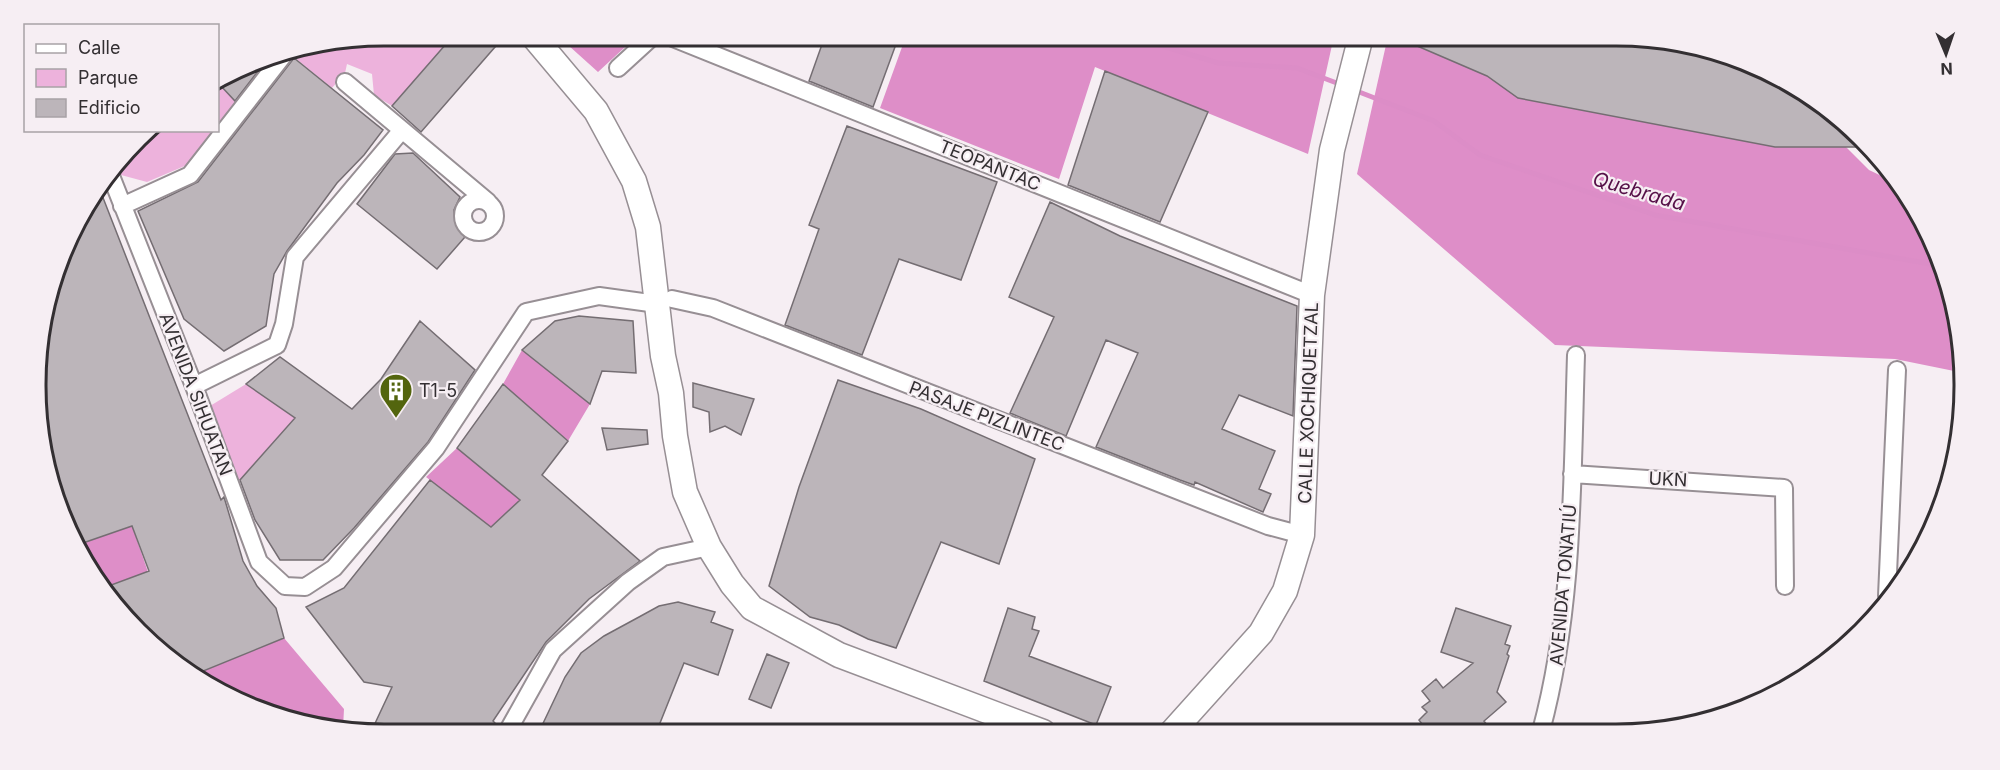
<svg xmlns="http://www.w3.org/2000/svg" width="2000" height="770" font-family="Inter,sans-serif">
  <rect width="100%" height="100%" fill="#f6eef3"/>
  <path fill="#edb2dc" d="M 385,36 L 453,36 L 392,106 L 374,95 L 372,74 L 347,64 L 345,73 L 332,88 L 295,58 L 301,50 Z
    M 220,85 L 236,102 L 218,126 L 218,86 Z
    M 148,131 L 214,131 L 187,165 L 147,182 L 121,175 L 118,168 Z
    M 246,384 L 295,418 L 237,483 L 210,406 Z"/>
  <path fill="#de8ec8" d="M 558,36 L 637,36 L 598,72 Z
    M 906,36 L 1334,36 L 1308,154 L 1095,67 L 1059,179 L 880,108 Z
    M 1388,36 L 1394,36 L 1487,76 L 1519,98 L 1775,147 L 1846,147 L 1869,170 L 1890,180 L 1917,211 L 1961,340 L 1959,372 L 1895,359 L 1555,345 L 1357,174 Z
    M 522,350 L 590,404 L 568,441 L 503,384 Z
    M 457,448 L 520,500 L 491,527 L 426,477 Z
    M 132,526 L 148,572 L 103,588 L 95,579 L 80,544 Z
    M 284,638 L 344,709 L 343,728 L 294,722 L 196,674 Z"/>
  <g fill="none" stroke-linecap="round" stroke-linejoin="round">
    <path stroke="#dc8dc7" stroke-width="5" d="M 1130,36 L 1218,63 L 1297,68 L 1342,85
      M 1354,90 L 1434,121 L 1480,155 L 1655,215 L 1936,265"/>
  </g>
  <path fill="#bcb5ba" stroke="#746d72" stroke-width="1.5" d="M 453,36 L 482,36 L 495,47 L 421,132 L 392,106 Z
    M 825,36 L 899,36 L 873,107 L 809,81 Z
    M 1394,36 L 1615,36 L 1706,48 L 1828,108 L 1861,147 L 1775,147 L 1518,98 L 1487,76 Z
    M 269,57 L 235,101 L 220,85 Z
    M 294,58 L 383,130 L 364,155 L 337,183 L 287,251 L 274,274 L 266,326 L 224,351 L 184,319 L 138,211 L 198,182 Z
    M 1105,71 L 1208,112 L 1160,222 L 1068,185 Z
    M 847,126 L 997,182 L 961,280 L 899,259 L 862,355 L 785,325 L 819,229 L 809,225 Z
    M 413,153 L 460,197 L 454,210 L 455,222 L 465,237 L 437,269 L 357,204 L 395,154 Z
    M 100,190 L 221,500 L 224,497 L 243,561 L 257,586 L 276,608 L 284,638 L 196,674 L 173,662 L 103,588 L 149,571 L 132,526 L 80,544 L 43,453 L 39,339 L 83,211 Z
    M 1050,202 L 1120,236 L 1297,306 L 1293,416 L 1239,395 L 1222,429 L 1275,451 L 1259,489 L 1271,494 L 1263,512 L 1195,482 L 1194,485 L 1180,480 L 1096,447 L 1138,353 L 1106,340 L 1066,436 L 1010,413 L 1054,317 L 1009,297 Z
    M 579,316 L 633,321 L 636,373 L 602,371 L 590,404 L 522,350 L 555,321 Z
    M 420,321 L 475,370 L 428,442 L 354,528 L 323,560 L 280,560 L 255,520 L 240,480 L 295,418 L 246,384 L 280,357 L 352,409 L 381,379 Z
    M 838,380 L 921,409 L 1035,459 L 999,564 L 941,542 L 896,648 L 868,639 L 839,625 L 810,617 L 769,586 L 799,487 Z
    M 693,383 L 754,399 L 741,435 L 725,426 L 710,432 L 709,412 L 693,407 Z
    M 503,384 L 568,441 L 542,475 L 640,561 L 589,599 L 546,642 L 493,721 L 496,724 L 489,734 L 371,732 L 392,687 L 364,682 L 306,607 L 344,588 L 430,480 L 491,527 L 520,500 L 457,448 Z
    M 602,428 L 647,430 L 648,444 L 607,450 Z
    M 678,602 L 715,612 L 711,622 L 733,630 L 718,675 L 684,663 L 656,733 L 538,734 L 565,677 L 581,653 L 604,636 L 639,617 L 659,606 Z
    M 1008,608 L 1035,617 L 1032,629 L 1039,631 L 1029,656 L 1111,687 L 1096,725 L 984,681 Z
    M 1456,608 L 1511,626 L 1505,644 L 1510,646 L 1507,654 L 1509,656 L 1497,692 L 1506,702 L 1484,721 L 1487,725 L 1480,731 L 1428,732 L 1419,720 L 1427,712 L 1422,707 L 1430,701 L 1422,691 L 1436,679 L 1443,688 L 1473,663 L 1441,652 Z
    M 767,654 L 789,663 L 771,708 L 749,699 Z"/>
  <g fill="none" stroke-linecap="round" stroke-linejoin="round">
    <g stroke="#978f94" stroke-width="20">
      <path id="minor" d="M 668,36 L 1312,295
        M 618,68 L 653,36
        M 345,82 L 488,202
        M 111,176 L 194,386 L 259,562 L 285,586 L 305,587 L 334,568 L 436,448 L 526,312 L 599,296 L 657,304
        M463 216a16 16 0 1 1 32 0a16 16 0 1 1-32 0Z
        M 122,206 L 190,175 L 286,52
        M 672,299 L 713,308 L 1268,526 L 1302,535
        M 194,386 L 277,345 L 284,324 L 295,257 L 402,130
        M 1572,474 L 1784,488 L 1785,586
        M 1887,596 L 1897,370
        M 1541,731 C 1574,609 1572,481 1576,355
        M 506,734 L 553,650 L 628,582 L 663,557 L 709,547"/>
    </g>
    <g stroke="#978f94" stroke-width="27">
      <path id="secondary" d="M 533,36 L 596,111 L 634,181 L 648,227 L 663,356 L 671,393 L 675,436 L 685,492 L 709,547 L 732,584 L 752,608 L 839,655 L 1043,732
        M 1172,732 L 1261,633 L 1285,591 L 1302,535 L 1312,295 L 1332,150 L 1361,36"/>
    </g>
    <use href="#minor" stroke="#fff" stroke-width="16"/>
    <use href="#secondary" stroke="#fff" stroke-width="24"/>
  </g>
  <defs>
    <g id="building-pin" transform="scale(1.725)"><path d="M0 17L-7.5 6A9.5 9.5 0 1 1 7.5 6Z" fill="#53650e" stroke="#f6eef3"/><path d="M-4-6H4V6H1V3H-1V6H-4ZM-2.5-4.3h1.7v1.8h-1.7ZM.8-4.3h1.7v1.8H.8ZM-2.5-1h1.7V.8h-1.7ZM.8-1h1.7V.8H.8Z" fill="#fff"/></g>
  </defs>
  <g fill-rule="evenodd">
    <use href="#building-pin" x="396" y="390"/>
  </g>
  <g text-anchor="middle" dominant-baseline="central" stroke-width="4.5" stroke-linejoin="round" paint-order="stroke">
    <g font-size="18" fill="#332f32" stroke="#f6eef3">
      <text transform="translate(990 165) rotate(22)">TEOPANTAC</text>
      <text transform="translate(196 394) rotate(69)">AVENIDA SIHUATAN</text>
      <text transform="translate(1308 403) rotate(-88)">CALLE XOCHIQUETZAL</text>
      <text transform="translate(987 416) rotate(21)">PASAJE PIZLINTEC</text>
      <text transform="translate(1668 479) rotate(3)">UKN</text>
      <text transform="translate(1563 585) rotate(-85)">AVENIDA TONATIÚ</text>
    </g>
    <g font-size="18" fill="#332f32" stroke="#f6eef3" text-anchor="start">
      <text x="419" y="390">T1-5</text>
    </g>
    <g font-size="20" font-style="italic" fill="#561048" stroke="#f6eef3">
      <text transform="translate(1639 191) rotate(16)">Quebrada</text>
    </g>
  </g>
  <path d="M0 0H2000V770H0ZM384 46H1616A338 338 0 0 1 1954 384V386A338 338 0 0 1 1616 724H384A338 338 0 0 1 46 386V384A338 338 0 0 1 384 46Z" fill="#f6eef3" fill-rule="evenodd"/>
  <path fill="none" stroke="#332f32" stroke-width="3" d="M384 46H1616A338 338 0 0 1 1954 384V386A338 338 0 0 1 1616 724H384A338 338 0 0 1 46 386V384A338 338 0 0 1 384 46Z"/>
  <rect x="24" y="24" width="195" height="108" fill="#f6eef3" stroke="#a8a2a6" stroke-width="1.5"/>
  <rect x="36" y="44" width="30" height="9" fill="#ffffff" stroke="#a8a2a6" stroke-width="1.5"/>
  <text x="78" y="54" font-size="18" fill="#332f32">Calle</text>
  <rect x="36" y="69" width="30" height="18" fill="#edb2dc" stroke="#a8a2a6" stroke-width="1.5"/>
  <text x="78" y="84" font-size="18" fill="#332f32">Parque</text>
  <rect x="36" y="99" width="30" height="18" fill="#bcb5ba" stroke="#a8a2a6" stroke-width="1.5"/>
  <text x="78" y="114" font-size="18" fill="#332f32">Edificio</text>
  <g transform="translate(1946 54) rotate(178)" stroke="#f6eef3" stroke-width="4.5" paint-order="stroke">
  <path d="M0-4.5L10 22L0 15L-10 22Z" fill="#332f32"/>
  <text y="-9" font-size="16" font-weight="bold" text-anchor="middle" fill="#332f32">N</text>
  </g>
</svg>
